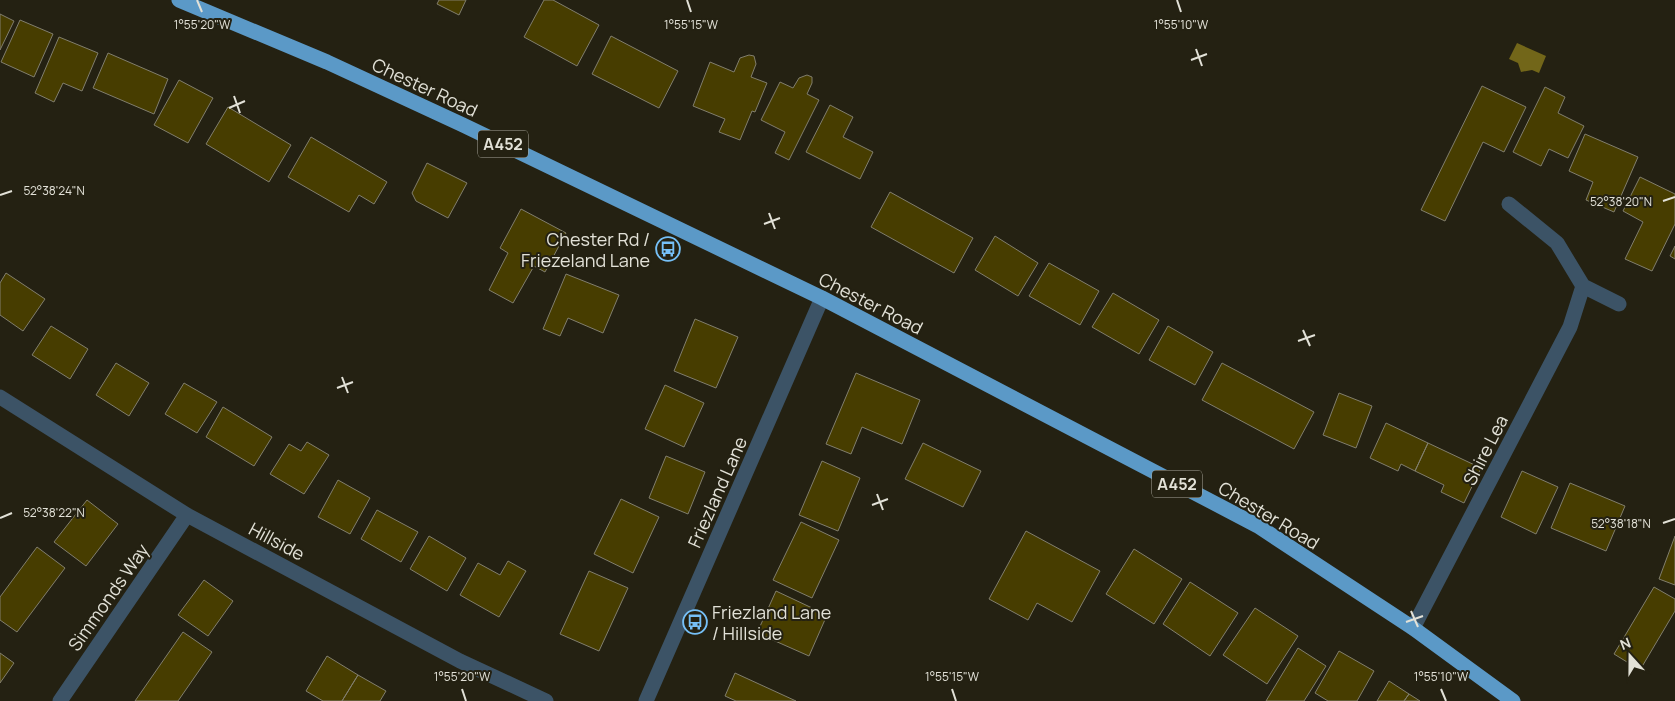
<svg xmlns="http://www.w3.org/2000/svg" width="1675" height="701" font-family="Manrope,sans-serif">
  <rect width="100%" height="100%" fill="#242112"/>
  <path fill="#726619" d="M 1517,43 L 1546,56 L 1539,73 L 1532,70 L 1521,72 L 1518,63 L 1509,59 Z"/>
  <path fill="#473d00" stroke="#817e6d" d="M 439,0 L 466,0 L 459,15 L 437,4 Z
    M 544,0 L 553,0 L 599,25 L 577,66 L 524,37 Z
    M 0,14 L 14,21 L 0,50 Z
    M 20,20 L 53,34 L 34,77 L 1,62 Z
    M 611,36 L 678,71 L 659,108 L 592,74 Z
    M 59,37 L 98,53 L 82,91 L 63,83 L 54,102 L 35,93 Z
    M 108,53 L 168,79 L 154,114 L 93,88 Z
    M 749,55 L 754,56 L 756,64 L 751,77 L 767,83 L 755,112 L 752,111 L 740,140 L 719,132 L 725,119 L 693,106 L 710,62 L 734,72 L 740,58 Z
    M 807,75 L 812,77 L 812,83 L 807,94 L 819,100 L 789,160 L 775,153 L 785,132 L 761,120 L 780,82 L 793,88 L 799,78 Z
    M 179,80 L 213,98 L 188,143 L 154,125 Z
    M 1482,86 L 1526,107 L 1504,152 L 1483,142 L 1445,221 L 1421,210 Z
    M 1545,87 L 1565,97 L 1558,113 L 1584,126 L 1568,158 L 1549,149 L 1541,166 L 1513,152 Z
    M 830,105 L 853,117 L 843,137 L 873,152 L 860,179 L 806,152 Z
    M 228,107 L 291,145 L 269,182 L 206,144 Z
    M 1585,134 L 1638,157 L 1614,212 L 1586,200 L 1593,182 L 1569,171 Z
    M 311,137 L 387,182 L 374,204 L 359,195 L 349,212 L 288,177 Z
    M 427,163 L 467,183 L 448,218 L 416,201 L 412,193 Z
    M 1640,177 L 1675,194 L 1675,224 L 1652,271 L 1625,259 L 1643,222 L 1623,211 Z
    M 890,192 L 973,238 L 954,273 L 871,227 Z
    M 521,209 L 566,233 L 545,272 L 534,266 L 513,303 L 489,290 L 508,253 L 500,248 Z
    M 995,236 L 1038,263 L 1018,296 L 975,270 Z
    M 1675,246 L 1675,259 L 1670,256 Z
    M 1049,263 L 1099,291 L 1080,325 L 1029,296 Z
    M 6,273 L 45,299 L 23,331 L 0,315 L 0,283 Z
    M 566,274 L 619,295 L 603,333 L 568,318 L 560,336 L 543,329 Z
    M 1113,293 L 1159,320 L 1139,354 L 1092,327 Z
    M 695,319 L 738,337 L 716,388 L 674,371 Z
    M 51,326 L 88,349 L 70,379 L 32,355 Z
    M 1168,326 L 1213,352 L 1195,385 L 1149,360 Z
    M 116,363 L 149,383 L 129,416 L 96,395 Z
    M 1222,363 L 1314,412 L 1294,449 L 1202,400 Z
    M 856,373 L 920,400 L 902,444 L 862,427 L 851,454 L 826,444 Z
    M 184,383 L 217,402 L 197,433 L 165,414 Z
    M 665,385 L 704,403 L 684,447 L 645,429 Z
    M 1339,393 L 1372,406 L 1356,448 L 1323,435 Z
    M 223,407 L 272,437 L 254,466 L 206,437 Z
    M 1386,423 L 1428,443 L 1415,471 L 1401,464 L 1398,471 L 1370,458 Z
    M 307,442 L 329,455 L 304,494 L 270,474 L 289,444 L 301,451 Z
    M 923,443 L 981,471 L 963,507 L 905,479 Z
    M 1428,443 L 1481,468 L 1464,503 L 1441,492 L 1444,485 L 1415,471 Z
    M 666,456 L 705,472 L 688,514 L 649,498 Z
    M 822,461 L 860,478 L 838,531 L 799,515 Z
    M 1522,471 L 1558,487 L 1536,534 L 1501,517 Z
    M 338,480 L 370,498 L 350,534 L 318,517 Z
    M 1570,483 L 1625,506 L 1606,551 L 1551,528 Z
    M 621,499 L 659,517 L 633,573 L 594,554 Z
    M 87,500 L 118,524 L 86,566 L 54,542 Z
    M 377,510 L 418,532 L 401,562 L 361,539 Z
    M 801,522 L 839,540 L 812,598 L 773,580 Z
    M 1026,531 L 1100,571 L 1072,622 L 1037,603 L 1028,620 L 989,599 Z
    M 429,536 L 466,558 L 447,591 L 410,569 Z
    M 1675,536 L 1675,585 L 1659,579 Z
    M 37,547 L 65,568 L 17,632 L 0,620 L 0,597 Z
    M 1134,549 L 1182,579 L 1154,624 L 1106,594 Z
    M 508,561 L 526,571 L 499,617 L 460,595 L 478,563 L 500,575 Z
    M 589,571 L 628,588 L 599,651 L 560,634 Z
    M 204,580 L 233,601 L 208,636 L 178,615 Z
    M 1190,582 L 1238,613 L 1210,656 L 1163,624 Z
    M 1654,587 L 1675,599 L 1675,611 L 1640,670 L 1614,654 Z
    M 776,591 L 827,615 L 809,656 L 757,633 Z
    M 1255,608 L 1298,636 L 1267,684 L 1223,655 Z
    M 183,632 L 212,652 L 178,701 L 135,701 Z
    M 1298,648 L 1326,666 L 1304,701 L 1266,701 Z
    M 1339,651 L 1374,671 L 1357,701 L 1328,701 L 1315,693 Z
    M 0,653 L 14,663 L 0,683 Z
    M 327,656 L 358,675 L 342,701 L 323,701 L 306,691 Z
    M 735,673 L 796,701 L 736,701 L 725,696 Z
    M 358,675 L 386,691 L 380,701 L 342,701 Z
    M 1389,681 L 1409,694 L 1404,701 L 1377,701 Z
    M 1409,694 L 1420,701 L 1404,701 Z"/>
  <g fill="none" stroke-linecap="round" stroke-linejoin="round">
    <path stroke="#3c5366" stroke-width="15" d="M 1509,204 L 1557,243 L 1583,286 L 1619,304
      M 0,397 L 187,515 L 460,661 L 546,701
      M 1413,628 L 1570,327 L 1583,286
      M 60,701 L 187,515
      M 646,701 L 822,298"/>
    <path stroke="#5b99c7" stroke-width="15" d="M 179,0 L 327,62 L 463,125 L 822,298 L 1258,526 L 1413,628 L 1513,701"/>
  </g>
  <path fill="none" stroke="#e2e1d7" stroke-width="2" d="M 197,0 L 202,12M 687,0 L 691,12M 1177,0 L 1181,12M 1196,49 L 1202,66M 1191,60 L 1207,54M 234,96 L 240,113M 229,108 L 245,101M 0,195 L 12,191M 1663,201 L 1675,197M 769,213 L 775,229M 764,224 L 780,218M 1303,330 L 1310,346M 1298,341 L 1315,335M 342,377 L 348,393M 337,388 L 353,382M 877,494 L 883,510M 872,505 L 888,499M 0,518 L 12,513M 1663,523 L 1675,519M 1411,611 L 1418,627M 1406,622 L 1423,616M 462,689 L 466,701M 952,689 L 956,701M 1441,689 L 1446,701"/>
  <defs>
    <g id="bus-ring" transform="scale(1.25)"><circle r="9.5" fill="#242112" stroke="#76c0f7" stroke-width="1.5"/><path d="M-5-6H5V4H4V6H2V4H-2V6H-4V4H-5ZM-3.5-4V0h7V-4ZM-3.5 1.2v1.5H-2V1.2ZM2 1.2v1.5H3.5V1.2Z" fill="#76c0f7"/></g>
  </defs>
  <g fill-rule="evenodd">
    <use href="#bus-ring" x="668" y="249"/>
    <use href="#bus-ring" x="695" y="622"/>
  </g>
  <g text-anchor="middle" dominant-baseline="central" stroke-width="4" stroke-linejoin="round" paint-order="stroke">
    <g fill="#242112" stroke="#a9a79c" stroke-width="1">
      <rect x="478" y="130.5" width="50" height="27" rx="4"/>
      <rect x="1152" y="470.5" width="50" height="27" rx="4"/>
    </g>
    <g font-size="16" font-weight="bold" fill="#e2e1d7">
      <text x="503" y="144">A452</text>
      <text x="1177" y="484">A452</text>
    </g>
    <g font-size="18" fill="#e2e1d7" stroke="#242112">
      <text transform="translate(425 87) rotate(25)">Chester Road</text>
      <text transform="translate(871 303) rotate(27)">Chester Road</text>
      <text transform="translate(1485 450) rotate(-63)">Shire Lea</text>
      <text transform="translate(717 492) rotate(-66)">Friezland Lane</text>
      <text transform="translate(1269 515) rotate(31)">Chester Road</text>
      <text transform="translate(277 541) rotate(28)">Hillside</text>
      <text transform="translate(108 597) rotate(-55)">Simmonds Way</text>
    </g>
    <g font-size="18" fill="#e2e1d7" stroke="#242112" text-anchor="end">
      <text x="650" y="239">Chester Rd /<tspan x="650" dy="21">Friezeland Lane</tspan></text>
      <text x="712" y="612" text-anchor="start">Friezland Lane<tspan x="712" dy="21">/ Hillside</tspan></text>
    </g>
  </g>
  <g font-size="12" text-anchor="middle" fill="#e2e1d7" stroke="#242112" stroke-width="4" stroke-linejoin="round" paint-order="stroke">
    <text x="202" y="29">1°55'20"W</text>
    <text x="691" y="29">1°55'15"W</text>
    <text x="1181" y="29">1°55'10"W</text>
    <text x="54" y="195">52°38'24"N</text>
    <text x="1621" y="206">52°38'20"N</text>
    <text x="54" y="517">52°38'22"N</text>
    <text x="1621" y="528">52°38'18"N</text>
    <text x="462" y="681">1°55'20"W</text>
    <text x="952" y="681">1°55'15"W</text>
    <text x="1441" y="681">1°55'10"W</text>
  </g>
  <g transform="translate(1630 656) rotate(339)" stroke="#242112" stroke-width="4" paint-order="stroke">
  <path d="M0-4L9 19L0 12L-9 19Z" fill="#e2e1d7"/>
  <text y="-8" font-size="14" font-weight="bold" text-anchor="middle" fill="#e2e1d7">N</text>
  </g>
</svg>
